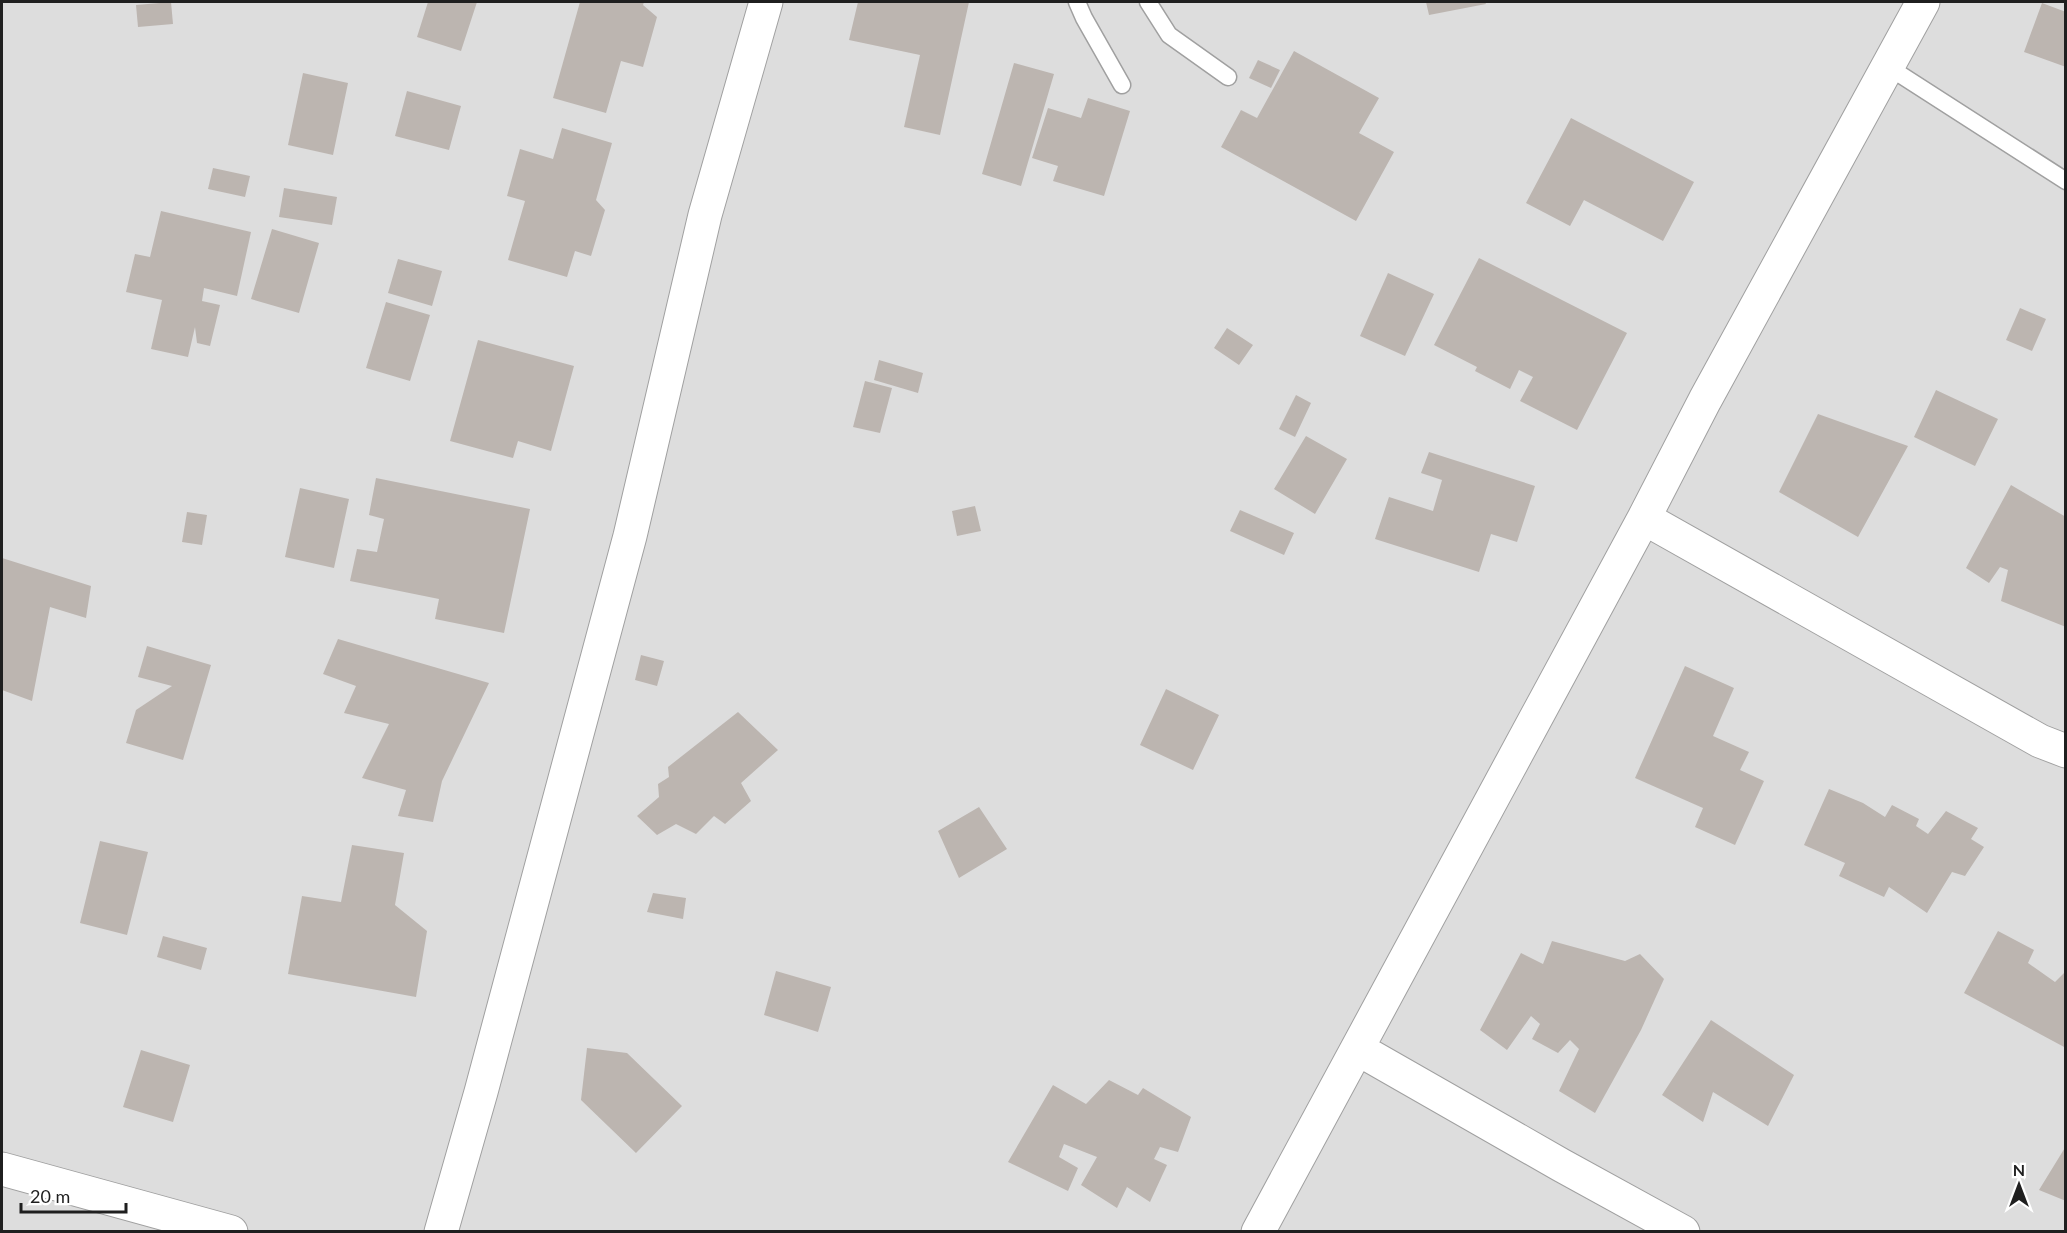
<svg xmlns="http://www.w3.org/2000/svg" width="2067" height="1233" font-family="Lato,sans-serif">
  <rect width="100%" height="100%" fill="#efece7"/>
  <path fill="#ddd" d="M 2,2 L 2065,2 L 2065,1231 L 2,1231 Z"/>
  <path fill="#bcb5b0" d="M 171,2 L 173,24 L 138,27 L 136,5 Z
    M 428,2 L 477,2 L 461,51 L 417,37 Z
    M 580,2 L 644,2 L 643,5 L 657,17 L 643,67 L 621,61 L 606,113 L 553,98 Z
    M 858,2 L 969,2 L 940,135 L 904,127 L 920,55 L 849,40 Z
    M 1426,2 L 1485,2 L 1486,4 L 1429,15 Z
    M 2042,3 L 2066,12 L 2066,67 L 2024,52 Z
    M 1294,51 L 1379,98 L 1359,133 L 1394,152 L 1356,221 L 1221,147 L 1241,110 L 1257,118 Z
    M 1258,60 L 1280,70 L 1271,88 L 1249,78 Z
    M 1014,63 L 1054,74 L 1021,186 L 982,174 Z
    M 303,73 L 348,83 L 333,155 L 288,145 Z
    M 407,91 L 461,106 L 449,150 L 395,136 Z
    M 1088,98 L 1130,111 L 1104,196 L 1053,181 L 1058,166 L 1032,158 L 1048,108 L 1081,118 Z
    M 1571,118 L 1694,182 L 1663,241 L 1584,200 L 1570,226 L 1526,203 Z
    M 562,128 L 612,143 L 596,200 L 605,210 L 591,256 L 575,251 L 567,277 L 508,260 L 525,201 L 507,196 L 520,149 L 553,159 Z
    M 213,168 L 250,176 L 245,197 L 208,189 Z
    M 284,188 L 337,197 L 332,225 L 279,217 Z
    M 161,211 L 251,232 L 237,296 L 204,288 L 202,301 L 220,305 L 210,346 L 197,343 L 195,327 L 188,357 L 151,349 L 162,300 L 126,292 L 135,254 L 150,257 Z
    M 272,229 L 319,243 L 299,313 L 251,299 Z
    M 1479,258 L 1627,333 L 1577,430 L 1520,401 L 1533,377 L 1519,370 L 1510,389 L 1475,371 L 1477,367 L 1434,345 Z
    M 398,259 L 442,271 L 432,306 L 388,293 Z
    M 1388,273 L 1434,294 L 1405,356 L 1360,336 Z
    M 386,302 L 430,315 L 410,381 L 366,368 Z
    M 2020,308 L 2046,319 L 2032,351 L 2006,340 Z
    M 1227,328 L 1253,345 L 1239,365 L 1214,348 Z
    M 478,340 L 574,366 L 551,451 L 518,441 L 513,458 L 450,441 Z
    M 879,360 L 923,373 L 918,393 L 874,380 Z
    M 865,381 L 892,388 L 880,433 L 853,427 Z
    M 1936,390 L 1998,419 L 1975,466 L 1914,437 Z
    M 1296,395 L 1311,403 L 1295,437 L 1279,429 Z
    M 1818,414 L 1908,446 L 1858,537 L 1779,492 Z
    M 1306,436 L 1347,459 L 1315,514 L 1274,489 Z
    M 1429,452 L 1535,486 L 1517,542 L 1491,534 L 1479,572 L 1375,539 L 1389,497 L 1433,511 L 1442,480 L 1421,473 Z
    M 376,478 L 530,509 L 504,633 L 435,619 L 439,599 L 350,581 L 357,549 L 377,552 L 384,519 L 369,515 Z
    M 2011,485 L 2066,517 L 2066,627 L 2001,601 L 2008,570 L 2000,567 L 1989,583 L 1966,568 Z
    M 300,488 L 349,499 L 334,568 L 285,557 Z
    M 975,506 L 981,531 L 957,536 L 952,511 Z
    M 1240,510 L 1294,533 L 1284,555 L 1230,531 Z
    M 187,512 L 207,515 L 202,545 L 182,542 Z
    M 2,558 L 91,586 L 86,618 L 50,607 L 32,701 L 2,690 Z
    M 338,639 L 489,683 L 442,781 L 433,822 L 398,816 L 406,790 L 362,778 L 389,724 L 344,713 L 356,686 L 323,674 Z
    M 147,646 L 211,665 L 183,760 L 126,743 L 136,710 L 172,686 L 138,677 Z
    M 641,655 L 664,661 L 657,686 L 635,680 Z
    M 1685,666 L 1734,688 L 1713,736 L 1749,752 L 1740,770 L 1764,781 L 1735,845 L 1695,827 L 1703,808 L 1635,778 Z
    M 1166,689 L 1219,715 L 1193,770 L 1140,745 Z
    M 738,712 L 778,750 L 741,783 L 751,801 L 725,824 L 714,816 L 696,834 L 676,824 L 657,835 L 637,816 L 659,797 L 658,784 L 669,777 L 668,767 Z
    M 1829,789 L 1863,803 L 1885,817 L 1892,805 L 1919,819 L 1916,826 L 1928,834 L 1946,811 L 1978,828 L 1971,839 L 1984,847 L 1965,876 L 1952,872 L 1927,913 L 1889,887 L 1884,897 L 1839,876 L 1845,863 L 1804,845 Z
    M 979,807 L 1007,849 L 959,878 L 938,831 Z
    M 100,841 L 148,852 L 127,935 L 80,923 Z
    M 352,845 L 404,853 L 395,905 L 427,931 L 416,997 L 288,974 L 302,896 L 341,902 Z
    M 653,893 L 686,898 L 683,919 L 647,912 Z
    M 1998,931 L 2034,950 L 2028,963 L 2055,982 L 2066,971 L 2066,1048 L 1964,993 Z
    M 163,936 L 207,948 L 201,970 L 157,957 Z
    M 1552,941 L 1625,961 L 1640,954 L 1664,979 L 1641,1030 L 1595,1113 L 1559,1091 L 1579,1049 L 1570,1040 L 1558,1053 L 1532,1039 L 1540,1024 L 1531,1016 L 1507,1050 L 1480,1030 L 1521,953 L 1543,964 Z
    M 776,971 L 831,987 L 818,1032 L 764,1015 Z
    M 1711,1020 L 1794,1075 L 1768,1126 L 1713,1092 L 1703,1122 L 1662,1095 Z
    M 587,1048 L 627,1053 L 682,1106 L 636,1153 L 581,1100 Z
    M 141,1050 L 190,1065 L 173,1122 L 123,1107 Z
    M 1109,1080 L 1138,1095 L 1143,1088 L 1191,1117 L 1178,1152 L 1160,1147 L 1154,1159 L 1167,1165 L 1150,1202 L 1127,1187 L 1117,1208 L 1081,1185 L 1097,1157 L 1064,1144 L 1059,1157 L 1078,1168 L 1068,1191 L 1008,1162 L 1053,1085 L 1086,1104 Z
    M 2066,1146 L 2066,1201 L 2039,1190 Z"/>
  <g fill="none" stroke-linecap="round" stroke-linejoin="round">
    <g stroke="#a0a0a0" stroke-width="19">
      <path id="lane" d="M 1077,2 L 1084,18 L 1122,85
        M 1148,2 L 1169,35 L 1228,77
        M 1887,66 L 2066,181"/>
    </g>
    <g stroke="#a0a0a0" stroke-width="35">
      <path id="street" d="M 1644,518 L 2040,741 L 2066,751
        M 1358,1049 L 1561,1165 L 1683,1232
        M 2,1169 L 231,1232
        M 441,1232 L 481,1092 L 630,536 L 705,215 L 766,2
        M 1258,1232 L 1644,518 L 1705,400 L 1923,2"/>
    </g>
    <use href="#lane" stroke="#fff" stroke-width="16"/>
    <use href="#street" stroke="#fff" stroke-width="33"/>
  </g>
  <rect width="2067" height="1233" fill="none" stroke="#1f1f1f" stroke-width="6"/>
  <g transform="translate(2019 1185)" stroke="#ffffff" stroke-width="4.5" paint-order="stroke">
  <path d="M0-4.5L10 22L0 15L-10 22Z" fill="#1f1f1f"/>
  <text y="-9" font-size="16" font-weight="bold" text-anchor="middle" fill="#1f1f1f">N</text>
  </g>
  <path d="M21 1203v9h105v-9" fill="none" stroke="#1f1f1f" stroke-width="3"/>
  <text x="30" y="1203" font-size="18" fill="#1f1f1f" stroke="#ffffff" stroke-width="4.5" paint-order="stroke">20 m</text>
</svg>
